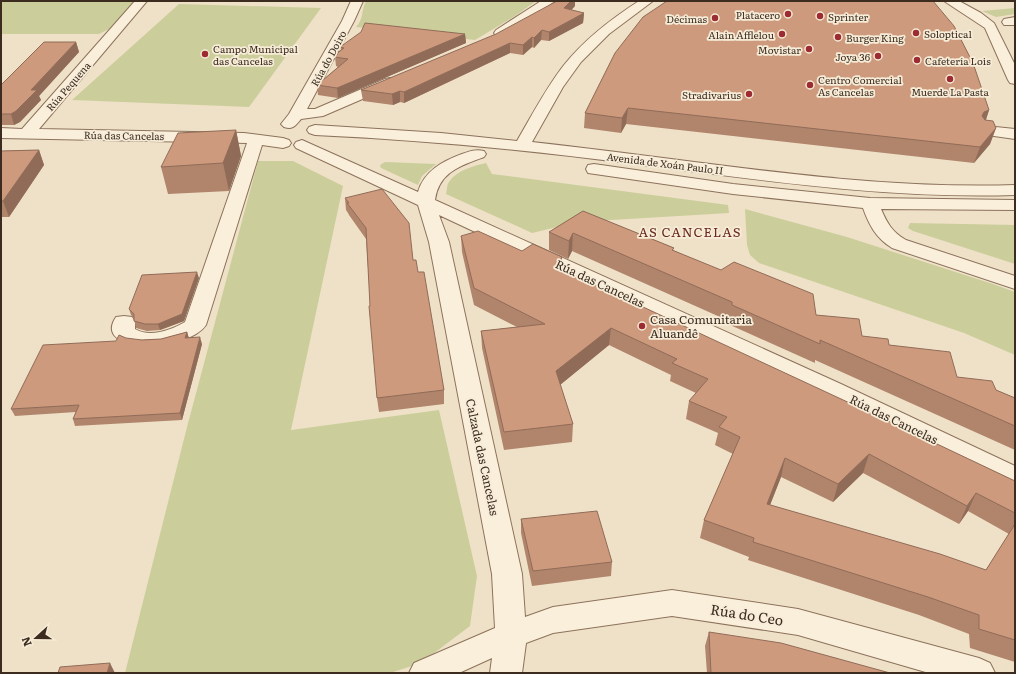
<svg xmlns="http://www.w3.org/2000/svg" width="1016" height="674" font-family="Literata,serif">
  <rect width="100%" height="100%" fill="#efe1c7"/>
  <path fill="#cbce9b" d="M 1,1 L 136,1 L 109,29 L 99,34 L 1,34 Z
    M 366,1 L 536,1 L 515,16 L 475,40 L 356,27 C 364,19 361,10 366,1 Z
    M 179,4 L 321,8 L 249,107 L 72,100 Z
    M 1015,8 L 1015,14 L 996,17 L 982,11 Z
    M 258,161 L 293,161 L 343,186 L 291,430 L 439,410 L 477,576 L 470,626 L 421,663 L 390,673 L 125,673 L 187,427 Z
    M 385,162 L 436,164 L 422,176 L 418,185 L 381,168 L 380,165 Z
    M 486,163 L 492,174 L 728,205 L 729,213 L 578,222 L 532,233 L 446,194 C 447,190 447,184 449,182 C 457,170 473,166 486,163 Z
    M 745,209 L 847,237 L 993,284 L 1015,292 L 1015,355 L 964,333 L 759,263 L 750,255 L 747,245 Z
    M 910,223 L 1015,225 L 1015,264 L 913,231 L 908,228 Z"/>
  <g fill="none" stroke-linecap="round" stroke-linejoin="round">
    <g stroke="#8c725c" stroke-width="2">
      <path id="minor" d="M 135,1 L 147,1 L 39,129 L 244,133 L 283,138 L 289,140 L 291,143 L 289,146 L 283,148 L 262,145 L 206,325 C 187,353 91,354 116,317 L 124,316 L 132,317 L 135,322 L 135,329 C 150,338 171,330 185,322 L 247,143 L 1,138 L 1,128 L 22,129 Z
        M 351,1 L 363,1 L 354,21 L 307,109 L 315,109 L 385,79 L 390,78 L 395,79 L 397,82 L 395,85 L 323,116 L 301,119 C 295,126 293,130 284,127 L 281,124 L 289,114 L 342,21 Z
        M 541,1 L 555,1 L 504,36 L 496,36 L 494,33 L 496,30 Z
        M 639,1 L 653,1 L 609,34 L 581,62 L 563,87 L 532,142 C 692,159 853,190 1015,185 L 1015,195 C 887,199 761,180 635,164 C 529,150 422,140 315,135 L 309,133 L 307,130 L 309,127 L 315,125 L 441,133 L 517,141 C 532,115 546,88 564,65 C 585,39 611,19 639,1 Z
        M 944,1 L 959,1 L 981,13 L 994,23 L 1015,65 L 1015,84 L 1010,83 L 1008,80 L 985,28 Z
        M 1015,17 L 1015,25 L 1004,25 L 1002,22 L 1004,19 Z
        M 986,126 L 1015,129 L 1015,139 L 980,134 L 978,131 L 980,128 Z
        M 302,140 L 418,192 C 424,171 443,161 462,154 C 470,151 476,149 484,151 L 486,154 L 484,157 C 460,166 439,172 435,200 L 841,384 L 1015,466 L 1015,487 L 1006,484 L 825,396 L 439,215 L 449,242 L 522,574 L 525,617 L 553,607 L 672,590 L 798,609 L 979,658 L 990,663 L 995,673 L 929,673 L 798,635 L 672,616 L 553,633 L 526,643 L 522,673 L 490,673 L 492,658 L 459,673 L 409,673 L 414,663 L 495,628 L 492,574 L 429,242 L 418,205 L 296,148 L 294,145 L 296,142 Z
        M 594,164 L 733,184 L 870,198 L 1015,200 L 1015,210 L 881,209 C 887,223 892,232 906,240 L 1015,276 L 1015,289 L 892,248 C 876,238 869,225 863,208 L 733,194 L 588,173 L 586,169 L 588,165 Z"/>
    </g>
    <use href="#minor" fill="#faefdb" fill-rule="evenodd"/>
  </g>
  <path fill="#b1846c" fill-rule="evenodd" d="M 575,6 L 571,10 L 584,13 L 583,23 L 549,41 L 541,40 L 534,48 L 532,47 L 523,55 L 510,53 L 404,103 L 400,102 L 393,105 L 363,101 L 361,90 Z
    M 465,34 L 466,43 L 338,98 L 318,95 L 317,85 L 338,67 L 336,66 L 335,57 L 336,56 L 336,54 L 341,50 L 340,47 Z
    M 76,42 L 79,52 L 39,96 L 41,100 L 20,122 L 14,125 L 1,125 L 1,85 Z
    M 615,53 L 989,110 L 986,120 L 996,128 L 990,144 L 974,163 L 626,124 L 621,133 L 584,128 L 585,113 Z
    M 236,130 L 241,156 L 229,191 L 168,194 L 161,167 Z
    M 39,150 L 44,165 L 9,217 L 2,217 L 1,219 L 1,151 Z
    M 345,198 L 413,260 L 418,272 L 444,390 L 444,404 L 379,412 L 377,398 L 366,239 L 349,215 L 348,213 L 346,210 Z
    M 583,211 L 674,248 L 673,250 L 862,336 L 889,345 L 957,377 L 996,390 L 1015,398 L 1015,450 L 815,360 L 815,363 L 728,324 L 729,321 L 572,251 L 568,259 L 549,250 L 549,232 Z
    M 461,236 L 522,251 L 562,257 L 561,269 L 1015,481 L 1015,662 L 970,648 L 969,634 L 919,615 L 748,560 L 749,557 L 700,538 L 704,520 L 733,454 L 715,445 L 718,433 L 686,419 L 689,401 L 696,393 L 670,381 L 671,375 L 609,345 L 560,385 L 573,424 L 572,442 L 504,450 L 482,348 L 481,331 L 517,327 L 474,305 L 462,252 ZM 863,473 L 959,524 L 968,511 L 1009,534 L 986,570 L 770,505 L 781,477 L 833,502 Z
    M 199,278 L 184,321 L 160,330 L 147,331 L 136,328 L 134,319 L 131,315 L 129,309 Z
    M 187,332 L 189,338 L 202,344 L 182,420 L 75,426 L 73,419 L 76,412 L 15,416 L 11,409 L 116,341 L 161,339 Z
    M 521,519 L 612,562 L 611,576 L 532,586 L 521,533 Z
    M 709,632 L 890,673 L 707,673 L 705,646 Z"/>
  <path fill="#906c58" d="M 571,1 L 575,1 L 575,6 L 564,18 L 564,8 Z
    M 584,13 L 583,23 L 549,41 L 549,32 Z
    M 542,30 L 541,40 L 534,48 L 534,38 Z
    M 465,34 L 466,43 L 338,98 L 337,88 Z
    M 532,37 L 532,47 L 523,55 L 523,45 Z
    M 76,42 L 79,52 L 39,96 L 41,100 L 20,122 L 14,125 L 11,114 L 31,90 Z
    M 510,43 L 510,53 L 404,103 L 404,92 Z
    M 400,91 L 400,102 L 393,105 L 392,94 Z
    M 628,108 L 626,124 L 621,133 L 622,118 Z
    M 989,110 L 984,125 L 982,116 L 984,112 Z
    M 996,128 L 990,144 L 974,163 L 980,147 Z
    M 236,130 L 241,156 L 229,191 L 223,163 Z
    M 39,150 L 44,165 L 9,217 L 3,201 Z
    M 573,233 L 572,251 L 568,259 L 569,241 Z
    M 562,257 L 561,274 L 557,267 Z
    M 197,272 L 199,278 L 184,321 L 160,330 L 158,324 Z
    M 611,328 L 609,345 L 555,389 L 556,371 Z
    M 187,332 L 189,339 L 185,338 Z
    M 200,337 L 202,344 L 182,420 L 180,413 Z
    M 869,454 L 863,473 L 833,502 L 838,484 Z
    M 785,458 L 781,477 L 763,523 L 767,504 Z
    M 976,493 L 968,511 L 959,524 L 967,506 Z
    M 110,663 L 115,673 L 107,673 Z"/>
  <path fill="#ce9a7d" stroke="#906c58" d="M 557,1 L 571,1 L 564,8 L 584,13 L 549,32 L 542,30 L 534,38 L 532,37 L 523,45 L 510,43 L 404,92 L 400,91 L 392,94 L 361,90 L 496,34 Z
    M 667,1 L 933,1 L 954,26 L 973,63 L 989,110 L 984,112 L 982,116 L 985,120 L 993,121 L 996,128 L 980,147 L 628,108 L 622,118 L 585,113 L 615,53 L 643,17 Z
    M 365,23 L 465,34 L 337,88 L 317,85 L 348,59 L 335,57 L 338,54 L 336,54 L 344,48 L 340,47 L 361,32 Z
    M 44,42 L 76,42 L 31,90 L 37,90 L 16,111 L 11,114 L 1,114 L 1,85 Z
    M 236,130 L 223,163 L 161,167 L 178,133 Z
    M 39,150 L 3,201 L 1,201 L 1,151 Z
    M 382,189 L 409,223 L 413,260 L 416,260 L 418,272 L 424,272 L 444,390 L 377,398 L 369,306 L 370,306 L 366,228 L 347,203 L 349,203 L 345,198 Z
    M 583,211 L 674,248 L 672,250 L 721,270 L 734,262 L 813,294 L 816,315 L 859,319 L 862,336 L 888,339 L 889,345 L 950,352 L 957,377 L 992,381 L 996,390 L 1015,398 L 1015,426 L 820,340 L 820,344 L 732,305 L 732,302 L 573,233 L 569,241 L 549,232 Z
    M 478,231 L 522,251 L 533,244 L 562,257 L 557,267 L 897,425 L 1015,481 L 1015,513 L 976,493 L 967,506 L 869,454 L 838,484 L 785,458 L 767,504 L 940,554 L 986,570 L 1015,524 L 1015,640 L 979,629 L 979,615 L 928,597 L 753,542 L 754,538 L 704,520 L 740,437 L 719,427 L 727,417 L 689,401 L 708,379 L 672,363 L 677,359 L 611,328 L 556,371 L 573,424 L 504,432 L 481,331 L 545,324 L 474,288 L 461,236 Z
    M 197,272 L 182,314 L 158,324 L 145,324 L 134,321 L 134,314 L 129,309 L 142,275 Z
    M 187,332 L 185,338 L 200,337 L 180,413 L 73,419 L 79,405 L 11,409 L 43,345 L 116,341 L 119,335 L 126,338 L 142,340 L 161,339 Z
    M 597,511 L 612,562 L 533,571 L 521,519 Z
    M 709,632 L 781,643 L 890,673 L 711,673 Z
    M 110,663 L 107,673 L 58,673 L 60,667 Z"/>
  <g fill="#9c2b32" stroke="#f6ecd7" stroke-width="1.5">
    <circle cx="788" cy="14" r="4"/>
    <circle cx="820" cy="16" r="4"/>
    <circle cx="715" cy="18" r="4"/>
    <circle cx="916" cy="33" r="4"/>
    <circle cx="782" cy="34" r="4"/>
    <circle cx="838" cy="37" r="4"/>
    <circle cx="809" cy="49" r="4"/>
    <circle cx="205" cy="54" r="4"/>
    <circle cx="878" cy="56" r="4"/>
    <circle cx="917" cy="60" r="4"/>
    <circle cx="950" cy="79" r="4"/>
    <circle cx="810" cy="85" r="4"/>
    <circle cx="749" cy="94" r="4"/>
    <circle cx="642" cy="326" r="4"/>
  </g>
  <g text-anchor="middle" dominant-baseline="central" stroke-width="3.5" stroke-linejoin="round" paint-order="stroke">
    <g font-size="10" fill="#3c2c20" stroke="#f6ecd7" text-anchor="end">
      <text x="780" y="14">Platacero</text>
      <text x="828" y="16" text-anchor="start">Sprinter</text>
      <text x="707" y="18">Décimas</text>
      <text x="924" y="33" text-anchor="start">Soloptical</text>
      <text x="774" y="34">Alain Afflelou</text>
      <text x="846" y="37" text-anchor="start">Burger King</text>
      <text x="213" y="48" text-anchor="start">Campo Municipal<tspan x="213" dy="12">das Cancelas</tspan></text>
      <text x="801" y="49">Movistar</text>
      <text x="870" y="56">Joya 36</text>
      <text x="925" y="60" text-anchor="start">Cafetería Lois</text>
      <text x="818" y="79" text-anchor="start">Centro Comercial<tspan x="818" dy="12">As Cancelas</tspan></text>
      <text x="950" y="91" text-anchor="middle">Muerde La Pasta</text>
      <text x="741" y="94">Stradivarius</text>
    </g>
    <g font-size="10" fill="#3c2c20" stroke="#f6ecd7">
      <text transform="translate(328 58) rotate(-61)">Rúa do Doiro</text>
      <text transform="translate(68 86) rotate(-49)">Rúa Pequena</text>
      <text transform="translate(124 135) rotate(1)">Rúa das Cancelas</text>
      <text transform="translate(665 163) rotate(7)">Avenida de Xoán Paulo II</text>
    </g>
    <g font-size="12" fill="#3c2c20" stroke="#f6ecd7">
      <text transform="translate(600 283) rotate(25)">Rúa das Cancelas</text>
      <text transform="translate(894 419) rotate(26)">Rúa das Cancelas</text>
      <text transform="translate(483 457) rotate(78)">Calzada das Cancelas</text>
    </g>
    <g font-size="12" fill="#3c2c20" stroke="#f6ecd7" text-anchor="start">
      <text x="650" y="319">Casa Comunitaria<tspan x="650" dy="14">Aluandê</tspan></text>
    </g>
    <g font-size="13" letter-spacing="1" fill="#69291e" stroke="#f6ecd7">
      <text x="690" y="231">AS CANCELAS</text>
    </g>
    <g font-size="14" fill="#3c2c20" stroke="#f6ecd7">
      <text transform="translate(747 614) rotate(9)">Rúa do Ceo</text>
    </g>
  </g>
  <rect width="1016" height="674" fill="none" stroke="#3c2c20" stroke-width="4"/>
  <g transform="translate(36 638) rotate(249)" stroke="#f6ecd7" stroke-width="3" paint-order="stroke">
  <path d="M0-3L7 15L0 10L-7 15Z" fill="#3c2c20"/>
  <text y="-6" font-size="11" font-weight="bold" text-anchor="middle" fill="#3c2c20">N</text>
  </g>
</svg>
